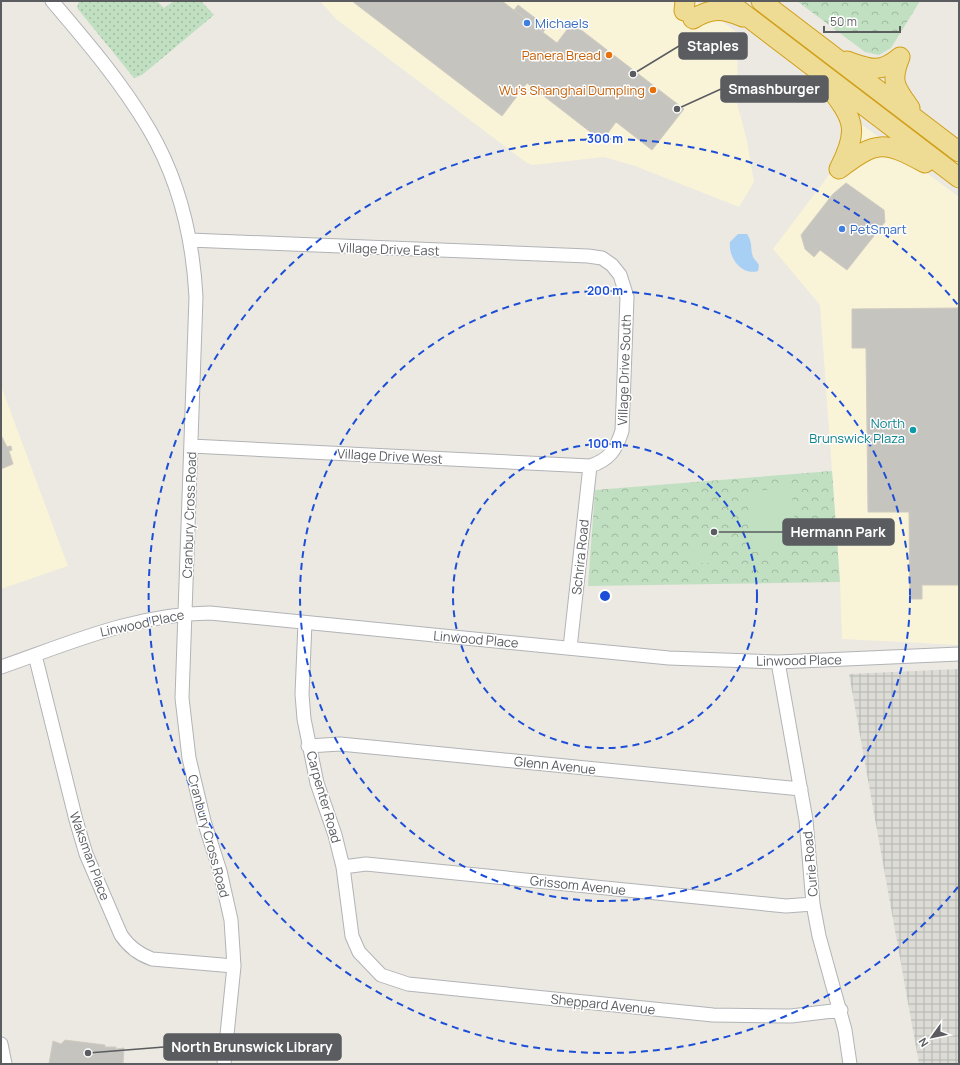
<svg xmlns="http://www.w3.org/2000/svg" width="960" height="1065" font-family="Manrope,sans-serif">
  <defs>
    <pattern id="industrial-grid" width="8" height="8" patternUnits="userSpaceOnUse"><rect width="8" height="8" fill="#dcdbd6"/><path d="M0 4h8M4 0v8" fill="none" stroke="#b5b5b1"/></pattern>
    <pattern id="grass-dots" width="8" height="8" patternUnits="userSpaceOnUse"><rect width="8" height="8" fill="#c1e0c2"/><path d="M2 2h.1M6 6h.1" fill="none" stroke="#a0b9a1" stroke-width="1.8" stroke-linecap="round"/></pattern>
    <pattern id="forest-crowns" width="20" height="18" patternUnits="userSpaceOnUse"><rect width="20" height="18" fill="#c1e0c2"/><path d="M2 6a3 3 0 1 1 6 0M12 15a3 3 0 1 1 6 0" fill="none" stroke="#a0b9a1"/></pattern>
  </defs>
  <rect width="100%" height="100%" fill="#ebe9e1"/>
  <path fill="#f9f3d8" d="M 320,1 L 695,1 L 739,34 L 736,99 L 747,141 L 754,182 L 739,207 L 635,166 L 604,157 L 533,165 L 527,163 L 336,19 Z
    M 837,106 L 959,197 L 959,645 L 842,639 L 840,582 L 820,305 L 773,249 L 838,163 L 846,135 Z
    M 1,386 L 68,566 L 1,589 Z"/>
  <path fill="url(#industrial-grid)" d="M 959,669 L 959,1064 L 919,1064 L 849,674 Z"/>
  <path fill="url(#grass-dots)" d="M 79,1 L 157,1 L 164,8 L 174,1 L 201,1 L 214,15 L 142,75 L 134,78 L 77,8 Z"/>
  <path fill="url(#forest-crowns)" d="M 797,1 L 920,1 L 891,48 L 879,55 L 865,52 Z
    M 832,471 L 840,582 L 588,586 L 595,490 Z"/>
  <path fill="#c1e0c2" d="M 791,487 L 798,547 L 754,552 L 746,492 Z
    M 689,550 L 711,550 L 710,563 L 690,563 Z"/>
  <path fill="#a8d0f4" d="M 738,234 L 747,234 C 753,243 750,248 753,257 C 754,259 758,263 759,265 L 758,271 C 742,276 728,258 730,242 Z"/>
  <path fill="#c6c4be" stroke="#cfcbc1" d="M 352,1 L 502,1 L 557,43 L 572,23 L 684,109 L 652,150 L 616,122 L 602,141 L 527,83 L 502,116 Z
    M 518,5 L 547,27 L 543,32 L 514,10 Z
    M 846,183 L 884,210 L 885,222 L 847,270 L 820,250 L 814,257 L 805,249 L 801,235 L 833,194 Z
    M 959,308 L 959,585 L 922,585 L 922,599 L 910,599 L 909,512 L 868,512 L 866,348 L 852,348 L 852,309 Z
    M 1,435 L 7,447 L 11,446 L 12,450 L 9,451 L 13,464 L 1,469 Z
    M 65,1040 L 105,1045 L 105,1047 L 116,1047 L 116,1049 L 124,1048 L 123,1064 L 49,1064 L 53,1041 L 61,1044 Z"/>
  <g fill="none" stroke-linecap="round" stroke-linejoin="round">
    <g stroke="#b2b3b7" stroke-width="15">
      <path id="minor" d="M 52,1 C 87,42 122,83 149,129 C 179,180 193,240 196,297 L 182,698 L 189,758 L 204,821 L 220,871 L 231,920 L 234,966 L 224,1064
        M 190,240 L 588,256 L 602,258 L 612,265 L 620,275 L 627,297 L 622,431 C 616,450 609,460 590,466 L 191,446
        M 305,623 L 302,694 L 304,719 L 317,783 L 335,835 L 343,867 L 352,936 L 359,952 L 381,975 L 408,984 L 713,1015 L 791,1016 L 841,1010
        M 570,648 L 590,466
        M 35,655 L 76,820 L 86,854 L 121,935 C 129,947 138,954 152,959 L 234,966
        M 778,662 L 806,820 L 813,904 L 819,936 L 845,1030 L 850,1064
        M 1,667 C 70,643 135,614 210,613 L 669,658 L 778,662 L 959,654
        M 308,746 L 340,744 L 801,789
        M 343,867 L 366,864 L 786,906 L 813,904
        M 1,1044 L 5,1064"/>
    </g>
    <g stroke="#d1a01b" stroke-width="21">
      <path id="highway" d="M 727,1 L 959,178
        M 761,1 L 959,152
        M 684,11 L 685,1
        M 693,19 C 712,7 724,9 743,17
        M 900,57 C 890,82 895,87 910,108
        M 847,61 C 870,69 880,74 900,57
        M 828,85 C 853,119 860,128 840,167
        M 839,169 C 877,140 884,141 925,163"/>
    </g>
    <use href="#minor" stroke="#fff" stroke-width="13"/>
    <use href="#highway" stroke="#efdc94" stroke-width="19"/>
  </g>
  <g fill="none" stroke="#1d4ed8" stroke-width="2" stroke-dasharray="7 5">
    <circle cx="605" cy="596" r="152"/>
    <circle cx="605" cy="596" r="305"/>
    <path d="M958 887A457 457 0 1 1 958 305"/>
  </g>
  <g fill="#3f7fe0" stroke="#fff" stroke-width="1.5">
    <circle cx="527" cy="23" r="4"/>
    <circle cx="842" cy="229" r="4"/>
  </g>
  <g fill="#e8710a" stroke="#fff" stroke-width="1.5">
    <circle cx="609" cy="55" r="4"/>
    <circle cx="653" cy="90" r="4"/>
  </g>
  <circle fill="#0f9aa8" stroke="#fff" stroke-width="1.5" cx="913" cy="430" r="4"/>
  <g text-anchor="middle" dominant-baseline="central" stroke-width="3" stroke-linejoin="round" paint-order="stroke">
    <g font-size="13" fill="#366cbe" stroke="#fff" text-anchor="start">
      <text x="535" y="23">Michaels</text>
      <text x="850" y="229">PetSmart</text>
    </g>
    <g font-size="13" fill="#c56008" stroke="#fff" text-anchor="end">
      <text x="601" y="55">Panera Bread</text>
      <text x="645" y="90">Wu's Shanghai Dumpling</text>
    </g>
    <g font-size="13" fill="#5a5c60" stroke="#fff">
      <text transform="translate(389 249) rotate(2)">Village Drive East</text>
      <text transform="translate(624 370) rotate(-88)">Village Drive South</text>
      <text transform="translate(390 456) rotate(3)">Village Drive West</text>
      <text transform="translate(189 515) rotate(-88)">Cranbury Cross Road</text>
      <text transform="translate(580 557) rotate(-84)">Schrira Road</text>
      <text transform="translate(142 623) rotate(-12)">Linwood Place</text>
      <text transform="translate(476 639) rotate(5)">Linwood Place</text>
      <text transform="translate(799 660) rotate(-1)">Linwood Place</text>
      <text transform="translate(555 765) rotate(6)">Glenn Avenue</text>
      <text transform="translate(324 797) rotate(74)">Carpenter Road</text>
      <text transform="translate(209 836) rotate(75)">Cranbury Cross Road</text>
      <text transform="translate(90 856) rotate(70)">Waksman Place</text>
      <text transform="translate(810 864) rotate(-95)">Curie Road</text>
      <text transform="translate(578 885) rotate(6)">Grissom Avenue</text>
      <text transform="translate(603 1004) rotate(6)">Sheppard Avenue</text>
    </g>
    <g font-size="13" fill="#0d838f" stroke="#fff" text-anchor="end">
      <text x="905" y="423">North<tspan x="905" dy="15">Brunswick Plaza</tspan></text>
    </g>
  </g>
  <circle cx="605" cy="596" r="6" fill="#1d4ed8" stroke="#fff" stroke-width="2"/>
  <g font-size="12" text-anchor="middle" font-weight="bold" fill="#1d4ed8" stroke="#fff" stroke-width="3" stroke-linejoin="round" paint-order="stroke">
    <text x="605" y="143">300 m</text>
    <text x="605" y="295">200 m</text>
    <text x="605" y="448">100 m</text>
  </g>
  <path fill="none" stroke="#5a5c60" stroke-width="1.5" d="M633 74L679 46M677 109L721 89M714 532L783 532M88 1053L164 1047"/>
  <g fill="#5a5c60" stroke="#fff" stroke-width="1.5">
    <circle cx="633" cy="74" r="4"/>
    <circle cx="677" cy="109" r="4"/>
    <circle cx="714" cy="532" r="4"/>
    <circle cx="88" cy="1053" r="4"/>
  </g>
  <g fill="#5a5c60" stroke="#5a5c60" stroke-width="1.5">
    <rect x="679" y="33" width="68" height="26" rx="4"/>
    <rect x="721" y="76" width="107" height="26" rx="4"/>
    <rect x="783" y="519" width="111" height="26" rx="4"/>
    <rect x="164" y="1034" width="177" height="26" rx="4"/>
  </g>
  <g font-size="14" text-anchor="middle" font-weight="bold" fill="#fff">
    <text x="713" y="51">Staples</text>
    <text x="774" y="94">Smashburger</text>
    <text x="838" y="537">Hermann Park</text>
    <text x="252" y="1052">North Brunswick Library</text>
  </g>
  <rect width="960" height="1065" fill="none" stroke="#5a5c60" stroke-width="4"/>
  <g transform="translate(932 1037) rotate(237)" stroke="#ffffff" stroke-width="3" paint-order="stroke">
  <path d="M0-3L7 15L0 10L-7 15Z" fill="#5a5c60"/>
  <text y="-6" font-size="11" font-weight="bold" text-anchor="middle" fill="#5a5c60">N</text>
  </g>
  <path d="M824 26v6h76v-6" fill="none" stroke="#5a5c60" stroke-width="2"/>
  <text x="830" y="26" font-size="12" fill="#5a5c60" stroke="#ffffff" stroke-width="3" paint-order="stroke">50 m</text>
</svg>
